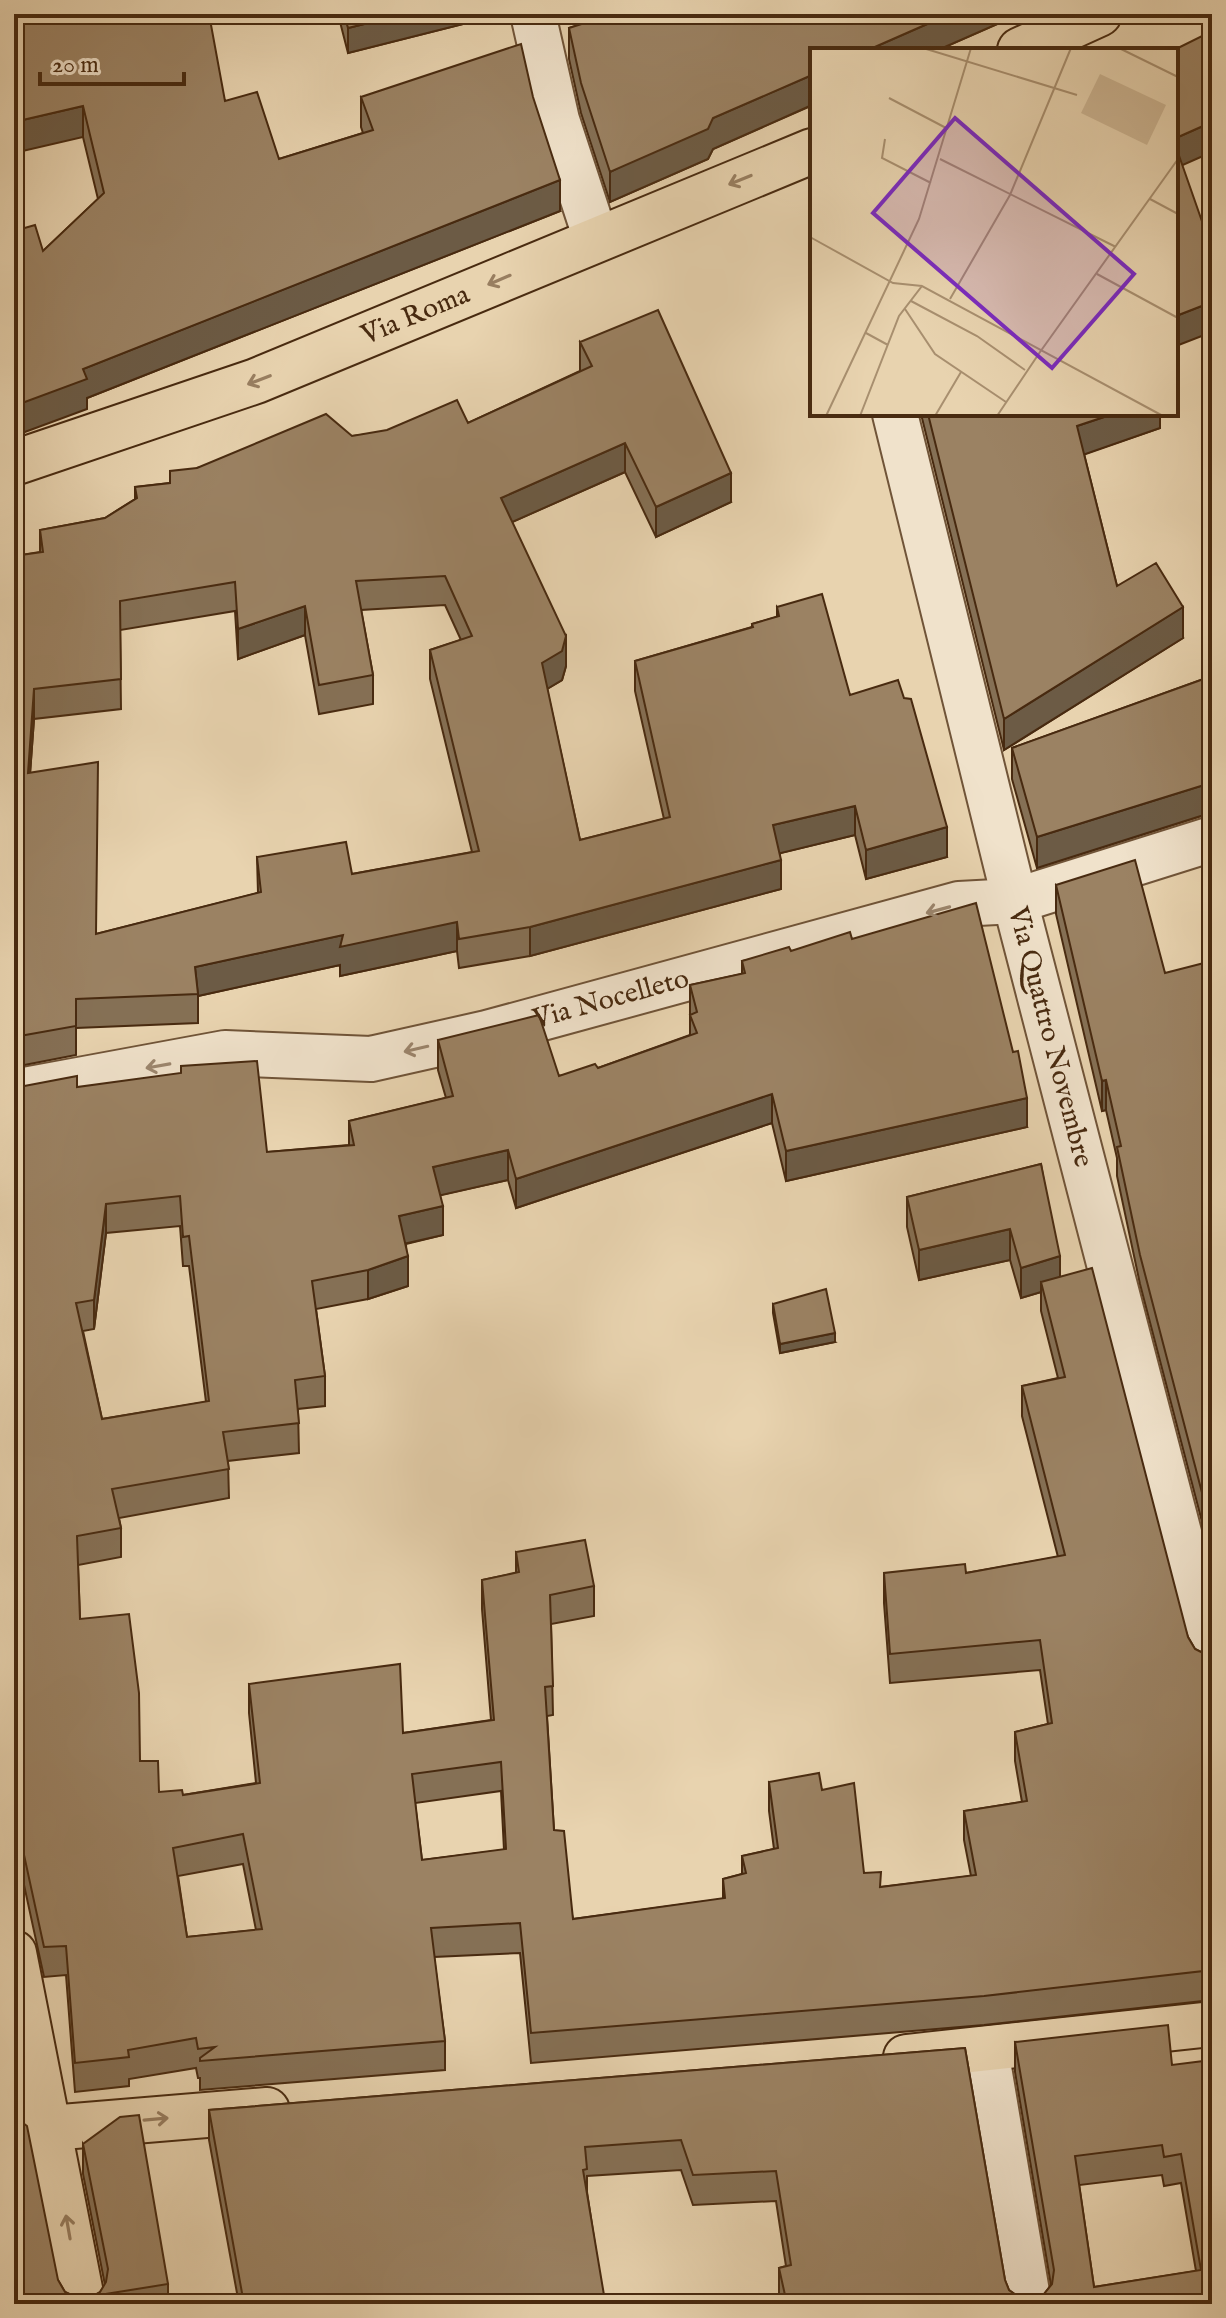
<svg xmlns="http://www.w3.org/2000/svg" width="1226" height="2318" font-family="'IM FELL English',serif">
  <rect width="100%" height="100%" fill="#e8d3af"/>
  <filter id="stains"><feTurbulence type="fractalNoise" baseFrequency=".0025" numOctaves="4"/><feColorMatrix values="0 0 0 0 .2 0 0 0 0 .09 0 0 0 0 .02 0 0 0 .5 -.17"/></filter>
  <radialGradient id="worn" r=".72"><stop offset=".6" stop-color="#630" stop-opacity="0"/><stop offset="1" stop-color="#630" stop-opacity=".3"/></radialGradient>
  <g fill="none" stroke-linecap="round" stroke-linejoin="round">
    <g stroke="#705438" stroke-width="48">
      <g id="minor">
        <path d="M 533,14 L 557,120 L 596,239"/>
        <path id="s1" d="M 895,414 L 1015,901 L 1212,1660"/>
        <path id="s2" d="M 14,1092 L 225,1053 L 371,1059 L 487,1033 L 959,904 L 1015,901 L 1212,839"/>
        <path d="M 986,2050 L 1029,2304"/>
        <path d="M 14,2113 L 50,2128"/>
      </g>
    </g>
    <g stroke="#482a10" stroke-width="48">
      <g id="major">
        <path d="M 1020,50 L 1099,14"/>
        <path id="s3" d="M 14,463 L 256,381 L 812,151"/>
        <path d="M 14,1953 L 83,2304"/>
        <path d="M 906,2057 L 1212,2024"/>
        <path d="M 50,2128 L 267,2110"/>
      </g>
    </g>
    <use href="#minor" stroke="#f0e2cb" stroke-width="44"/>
    <use href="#major" stroke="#e8d3af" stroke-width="44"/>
  </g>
  <path fill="#857055" stroke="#482a10" stroke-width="2" fill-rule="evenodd" d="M 14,14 L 225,101 L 279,159 L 363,133 L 361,127 L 361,97 L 560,211 L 87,398 L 87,409 L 43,251 L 98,199 L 83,137 Z
    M 338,14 L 479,14 L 479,20 L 348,53 Z
    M 613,14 L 1020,14 L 713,149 L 708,159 L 610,202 L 581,113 L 569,59 L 569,28 Z
    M 580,342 L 731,502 L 656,537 L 625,472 L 512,522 L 566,666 L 562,680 L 547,689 L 580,840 L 664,819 L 635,691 L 635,661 L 752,627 L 752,624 L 777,617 L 777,607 L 850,695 L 947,857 L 866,879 L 855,835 L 780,853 L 781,889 L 530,956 L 459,968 L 457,951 L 340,976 L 340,965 L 198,996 L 198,1023 L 76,1028 L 76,1055 L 14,1067 L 14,556 L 40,552 L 40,530 L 105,518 L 135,499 L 135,487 L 170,483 L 197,468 L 352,436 L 468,423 L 580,371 ZM 445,605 L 461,640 L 430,650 L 430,679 L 472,852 L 352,874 L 257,857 L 258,893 L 96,934 L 30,773 L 34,719 L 121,709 L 120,630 L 235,611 L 238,659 L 305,635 L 319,714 L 373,704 L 373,675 L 361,610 Z
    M 921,414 L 1160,414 L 1160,428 L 1084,454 L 1117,586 L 1183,638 L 1004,750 Z
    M 1212,676 L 1212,816 L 1204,815 L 1037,868 L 1012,779 L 1012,748 Z
    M 1056,885 L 1165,973 L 1212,974 L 1212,1560 L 1140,1284 L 1117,1176 L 1117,1158 L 1106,1110 L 1102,1111 L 1056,914 Z
    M 852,939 L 1027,1127 L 786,1181 L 772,1123 L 516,1208 L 508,1180 L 440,1195 L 443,1235 L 406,1244 L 408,1286 L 368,1299 L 316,1309 L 325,1376 L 325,1406 L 298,1409 L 299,1453 L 228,1461 L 229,1498 L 119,1518 L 121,1528 L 121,1557 L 78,1565 L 80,1619 L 140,1761 L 159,1792 L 183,1795 L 256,1783 L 249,1713 L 249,1684 L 403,1733 L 491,1720 L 482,1609 L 482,1580 L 516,1573 L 516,1552 L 594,1586 L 594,1616 L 551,1624 L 553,1715 L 547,1716 L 554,1830 L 573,1919 L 723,1899 L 723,1879 L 742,1874 L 742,1856 L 774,1849 L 769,1811 L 769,1782 L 822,1790 L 864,1873 L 881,1887 L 971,1876 L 964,1840 L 964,1811 L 1022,1802 L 1015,1761 L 1015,1732 L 1048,1724 L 1040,1670 L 890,1683 L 884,1603 L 884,1573 L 966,1573 L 1058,1557 L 1022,1416 L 1022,1386 L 1058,1378 L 1041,1311 L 1041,1292 L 1021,1298 L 1010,1260 L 919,1280 L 907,1227 L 907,1197 L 1041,1164 L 1060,1277 L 1188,1637 L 1195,1649 L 1205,1654 L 1212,1655 L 1212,2000 L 984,2025 L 531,2063 L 520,1953 L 434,1957 L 445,2041 L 445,2070 L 200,2090 L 200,2078 L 198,2078 L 196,2068 L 129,2079 L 129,2086 L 75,2092 L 66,1975 L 44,1977 L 14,1839 L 14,1087 L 77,1087 L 267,1152 L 349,1145 L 349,1121 L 446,1098 L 438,1070 L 438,1040 L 559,1076 L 598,1068 L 690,1035 L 690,985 L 742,974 L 742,961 ZM 180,1226 L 183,1266 L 189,1266 L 206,1402 L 102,1419 L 83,1331 L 94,1329 L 106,1233 ZM 501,1791 L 504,1850 L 422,1860 L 415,1803 ZM 243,1864 L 256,1930 L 187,1937 L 178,1876 Z
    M 773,1304 L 835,1342 L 780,1353 L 773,1313 Z
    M 1015,2042 L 1172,2065 L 1212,2304 L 780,2304 L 779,2297 L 779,2268 L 786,2266 L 776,2201 L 693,2205 L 681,2170 L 587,2176 L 587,2192 L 604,2304 L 239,2304 L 209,2140 L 209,2110 L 965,2048 L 1005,2280 L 1009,2290 L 1020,2298 L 1032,2299 L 1044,2294 L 1051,2285 L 1015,2072 ZM 1162,2175 L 1164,2186 L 1181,2183 L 1196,2271 L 1094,2287 L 1079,2185 Z
    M 83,2144 L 168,2284 L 168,2304 L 93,2304 L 93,2296 L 100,2292 L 105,2285 L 83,2174 Z
    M 58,2280 L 65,2292 L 80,2299 L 80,2304 L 14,2304 Z"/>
  <path fill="#6c5b45" stroke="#482a10" stroke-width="2" d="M 405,14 L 479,14 L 479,20 L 348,53 L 348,28 Z
    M 950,14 L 1020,14 L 938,50 L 868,50 Z
    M 812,75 L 812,105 L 713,149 L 708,159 L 610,202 L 610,172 L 713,118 Z
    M 83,106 L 83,137 L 14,153 L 14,122 Z
    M 1212,122 L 1212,152 L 1176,168 L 1176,138 Z
    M 560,180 L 560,211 L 87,398 L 87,409 L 14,436 L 14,406 L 83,369 Z
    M 1212,302 L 1212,332 L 1176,346 L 1176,316 Z
    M 1113,414 L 1160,414 L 1160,428 L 1077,457 L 1077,426 Z
    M 625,443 L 625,472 L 501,527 L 501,498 Z
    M 731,473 L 731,502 L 656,537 L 656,507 Z
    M 305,606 L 305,635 L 238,659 L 238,629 Z
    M 1183,607 L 1183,638 L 1004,750 L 1004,719 Z
    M 566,636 L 566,666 L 562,680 L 542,692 L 542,663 Z
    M 34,689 L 34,719 L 28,803 L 28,773 Z
    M 1204,785 L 1204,815 L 1037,868 L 1037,837 Z
    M 855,806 L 855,835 L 773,855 L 773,825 Z
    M 947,827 L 947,857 L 866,879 L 866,850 Z
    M 781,860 L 781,889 L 530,956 L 530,927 Z
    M 457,922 L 457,951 L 340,976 L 340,965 L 198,996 L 195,967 L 343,935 Z
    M 1106,1080 L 1106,1110 L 1102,1111 L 1102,1081 Z
    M 772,1094 L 772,1123 L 516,1208 L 516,1179 Z
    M 1027,1098 L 1027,1127 L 786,1181 L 786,1151 Z
    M 508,1150 L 508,1180 L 433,1197 L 433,1167 Z
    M 106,1204 L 106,1233 L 94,1329 L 94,1300 Z
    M 443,1206 L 443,1235 L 399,1245 L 399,1216 Z
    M 1010,1229 L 1010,1260 L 919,1280 L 919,1250 Z
    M 408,1256 L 408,1286 L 368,1299 L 368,1270 Z
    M 1060,1256 L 1060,1287 L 1041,1282 L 1041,1292 L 1021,1298 L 1021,1268 Z
    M 835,1333 L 835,1342 L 780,1353 L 780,1344 Z
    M 604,2295 L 604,2304 L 562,2304 Z
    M 821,2297 L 821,2304 L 788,2304 Z"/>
  <path fill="#9b8263" stroke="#482a10" stroke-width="2" fill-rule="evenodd" d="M 14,14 L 209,14 L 225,101 L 257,92 L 279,159 L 373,130 L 361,97 L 521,44 L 533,97 L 560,180 L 83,369 L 87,379 L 14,406 L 14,231 L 35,225 L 43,251 L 104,193 L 83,106 L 14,122 Z
    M 344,14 L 405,14 L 348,28 Z
    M 613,14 L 950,14 L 868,50 L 812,50 L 812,75 L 713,118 L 708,129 L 610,172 L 581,83 L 569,28 Z
    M 1212,31 L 1212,122 L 1176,138 L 1176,50 L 1174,50 Z
    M 1176,147 L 1212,250 L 1212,302 L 1176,316 Z
    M 658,310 L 731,473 L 656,507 L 625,443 L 501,498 L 566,636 L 562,651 L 542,663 L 580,840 L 670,817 L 635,661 L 753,627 L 752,624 L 779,616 L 777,607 L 822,594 L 850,695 L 898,680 L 904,698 L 911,699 L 947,827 L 866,850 L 855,806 L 773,825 L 781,860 L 530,927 L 459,939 L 457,922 L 340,947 L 343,935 L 195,967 L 198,994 L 76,999 L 76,1026 L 14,1037 L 14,556 L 43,552 L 40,530 L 105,518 L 137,498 L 135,487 L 170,483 L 170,471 L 197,468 L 326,414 L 352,436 L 387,430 L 457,400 L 468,423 L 592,366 L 580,342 ZM 445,576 L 472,636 L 430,650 L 479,851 L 352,874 L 346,842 L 257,857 L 261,892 L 96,934 L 98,762 L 28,773 L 34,689 L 121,679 L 120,601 L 235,582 L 238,629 L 305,606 L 319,685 L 373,675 L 356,581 Z
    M 928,414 L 1113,414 L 1077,426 L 1117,586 L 1156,563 L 1183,607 L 1004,719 Z
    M 1212,676 L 1212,785 L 1204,785 L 1037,837 L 1012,748 Z
    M 1135,860 L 1165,973 L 1208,962 L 1212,974 L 1212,1531 L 1140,1255 L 1117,1147 L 1121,1146 L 1106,1080 L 1102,1081 L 1056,885 Z
    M 976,903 L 1013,1052 L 1018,1051 L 1027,1098 L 786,1151 L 772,1094 L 516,1179 L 508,1150 L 433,1167 L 443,1206 L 399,1216 L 408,1256 L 368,1270 L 312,1281 L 325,1376 L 295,1380 L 299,1423 L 223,1432 L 229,1469 L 112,1489 L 121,1528 L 77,1536 L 80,1619 L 129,1614 L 139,1693 L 140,1761 L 158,1761 L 159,1792 L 182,1790 L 183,1795 L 260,1783 L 249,1684 L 400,1664 L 403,1733 L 494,1720 L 482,1580 L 519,1572 L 516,1552 L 585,1540 L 594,1586 L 550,1595 L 553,1686 L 545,1687 L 554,1830 L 564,1831 L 573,1919 L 725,1898 L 723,1879 L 746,1873 L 742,1856 L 778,1848 L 769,1782 L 819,1773 L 822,1790 L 854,1783 L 864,1873 L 881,1872 L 880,1887 L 976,1875 L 964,1811 L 1027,1801 L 1015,1732 L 1052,1723 L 1040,1640 L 890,1654 L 884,1573 L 965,1564 L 966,1573 L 1065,1555 L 1022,1386 L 1065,1377 L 1041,1282 L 1092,1268 L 1188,1637 L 1195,1649 L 1205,1654 L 1212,1655 L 1212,1970 L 984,1996 L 531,2033 L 520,1923 L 431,1928 L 445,2041 L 200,2061 L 200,2058 L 215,2047 L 198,2049 L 196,2038 L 128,2050 L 129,2057 L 75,2063 L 66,1946 L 44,1947 L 14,1809 L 14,1087 L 19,1087 L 77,1076 L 77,1087 L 181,1073 L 181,1066 L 257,1061 L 267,1152 L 354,1145 L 349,1121 L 453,1096 L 438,1040 L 539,1015 L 559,1076 L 595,1064 L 598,1068 L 697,1033 L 690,1015 L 697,1012 L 690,985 L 745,973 L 742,961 L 789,947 L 791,951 L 850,932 L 852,939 ZM 180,1196 L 183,1237 L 189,1236 L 209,1401 L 102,1419 L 76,1303 L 94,1300 L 106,1204 ZM 501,1762 L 506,1849 L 422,1860 L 412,1774 ZM 243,1834 L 262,1929 L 187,1937 L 173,1848 Z
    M 1041,1164 L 1060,1256 L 1021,1268 L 1010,1229 L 919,1250 L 907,1197 Z
    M 826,1289 L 835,1333 L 780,1344 L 773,1304 Z
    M 1168,2025 L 1172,2065 L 1212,2060 L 1212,2304 L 822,2304 L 821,2297 L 787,2304 L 779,2268 L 791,2265 L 776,2171 L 693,2175 L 681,2140 L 585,2147 L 587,2169 L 583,2170 L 604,2295 L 562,2304 L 244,2304 L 209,2110 L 965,2048 L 1005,2280 L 1009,2290 L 1020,2298 L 1032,2299 L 1044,2294 L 1052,2284 L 1054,2270 L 1015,2042 ZM 1162,2145 L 1164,2157 L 1181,2154 L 1201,2270 L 1094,2287 L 1075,2156 Z
    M 139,2115 L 168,2284 L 93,2296 L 100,2292 L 106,2282 L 108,2269 L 83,2144 L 120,2117 Z
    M 14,2116 L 27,2126 L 58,2280 L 65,2292 L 80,2299 L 69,2301 L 70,2304 L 14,2304 Z"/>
  <defs><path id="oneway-shaft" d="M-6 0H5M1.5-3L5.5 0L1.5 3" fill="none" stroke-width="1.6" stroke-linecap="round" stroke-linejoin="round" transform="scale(2)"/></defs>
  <g stroke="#987e60">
    <use href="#oneway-shaft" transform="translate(740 180) rotate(158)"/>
    <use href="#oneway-shaft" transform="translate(499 280) rotate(157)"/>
    <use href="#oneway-shaft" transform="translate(259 380) rotate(159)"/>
    <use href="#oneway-shaft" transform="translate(156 2119) rotate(-5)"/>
    <use href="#oneway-shaft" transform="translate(68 2227) rotate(-100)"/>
  </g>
  <g stroke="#9c866e">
    <use href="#oneway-shaft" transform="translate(938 910) rotate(165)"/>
    <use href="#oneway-shaft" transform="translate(416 1049) rotate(167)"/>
    <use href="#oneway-shaft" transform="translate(158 1066) rotate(170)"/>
  </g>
  <g text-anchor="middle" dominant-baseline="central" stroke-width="8" stroke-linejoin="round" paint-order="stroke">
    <g font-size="28" fill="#482a10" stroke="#f0e2cb">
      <text stroke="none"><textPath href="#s3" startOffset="428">Via Roma</textPath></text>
      <text stroke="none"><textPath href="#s2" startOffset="608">Via Nocelleto</textPath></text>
      <text stroke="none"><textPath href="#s1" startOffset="642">Via Quattro Novembre</textPath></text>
    </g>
  </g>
  <g transform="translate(810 48)">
    <rect width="368" height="368" fill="#e8d3af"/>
    <path d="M 290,26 L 356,57 L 337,97 L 271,65 Z" fill="#cdb694"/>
    <path fill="none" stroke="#a88f6f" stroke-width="2" d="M 113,0 L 267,47M 309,0 L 368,29M 79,50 L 138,81M 75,91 L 72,110 L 121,135M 130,111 L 306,199M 340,151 L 368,166M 0,189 L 83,235 L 112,238M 287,226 L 368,270M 140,251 L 200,147 L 261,0M 101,253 L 167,288 L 215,322M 95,261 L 125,306 L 196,354M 56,285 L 78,297M 230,304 L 368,111M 16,368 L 109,171 L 161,0M 50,368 L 89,268 L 112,238 L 353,368M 125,368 L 151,324M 187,368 L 230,304"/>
    <path fill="#7b2cbf" fill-opacity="0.15" stroke="#7b2cbf" stroke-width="4" d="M 145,70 L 324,226 L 242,320 L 63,165 Z"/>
    <rect width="368" height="368" fill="none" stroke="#482a10" stroke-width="4"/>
  </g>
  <rect width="1226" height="2318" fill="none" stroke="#e8d3af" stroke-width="48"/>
  <rect x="16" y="16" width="1194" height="2286" fill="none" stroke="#482a10" stroke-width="4"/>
  <rect x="24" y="24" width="1178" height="2270" fill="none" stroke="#482a10" stroke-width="2"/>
  <path d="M40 72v12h144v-12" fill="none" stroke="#482a10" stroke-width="4"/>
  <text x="52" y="72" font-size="24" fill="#482a10" stroke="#f0e2cb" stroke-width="6" paint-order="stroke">20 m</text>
  <rect width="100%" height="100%" filter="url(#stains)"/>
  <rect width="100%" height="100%" fill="url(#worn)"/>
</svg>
